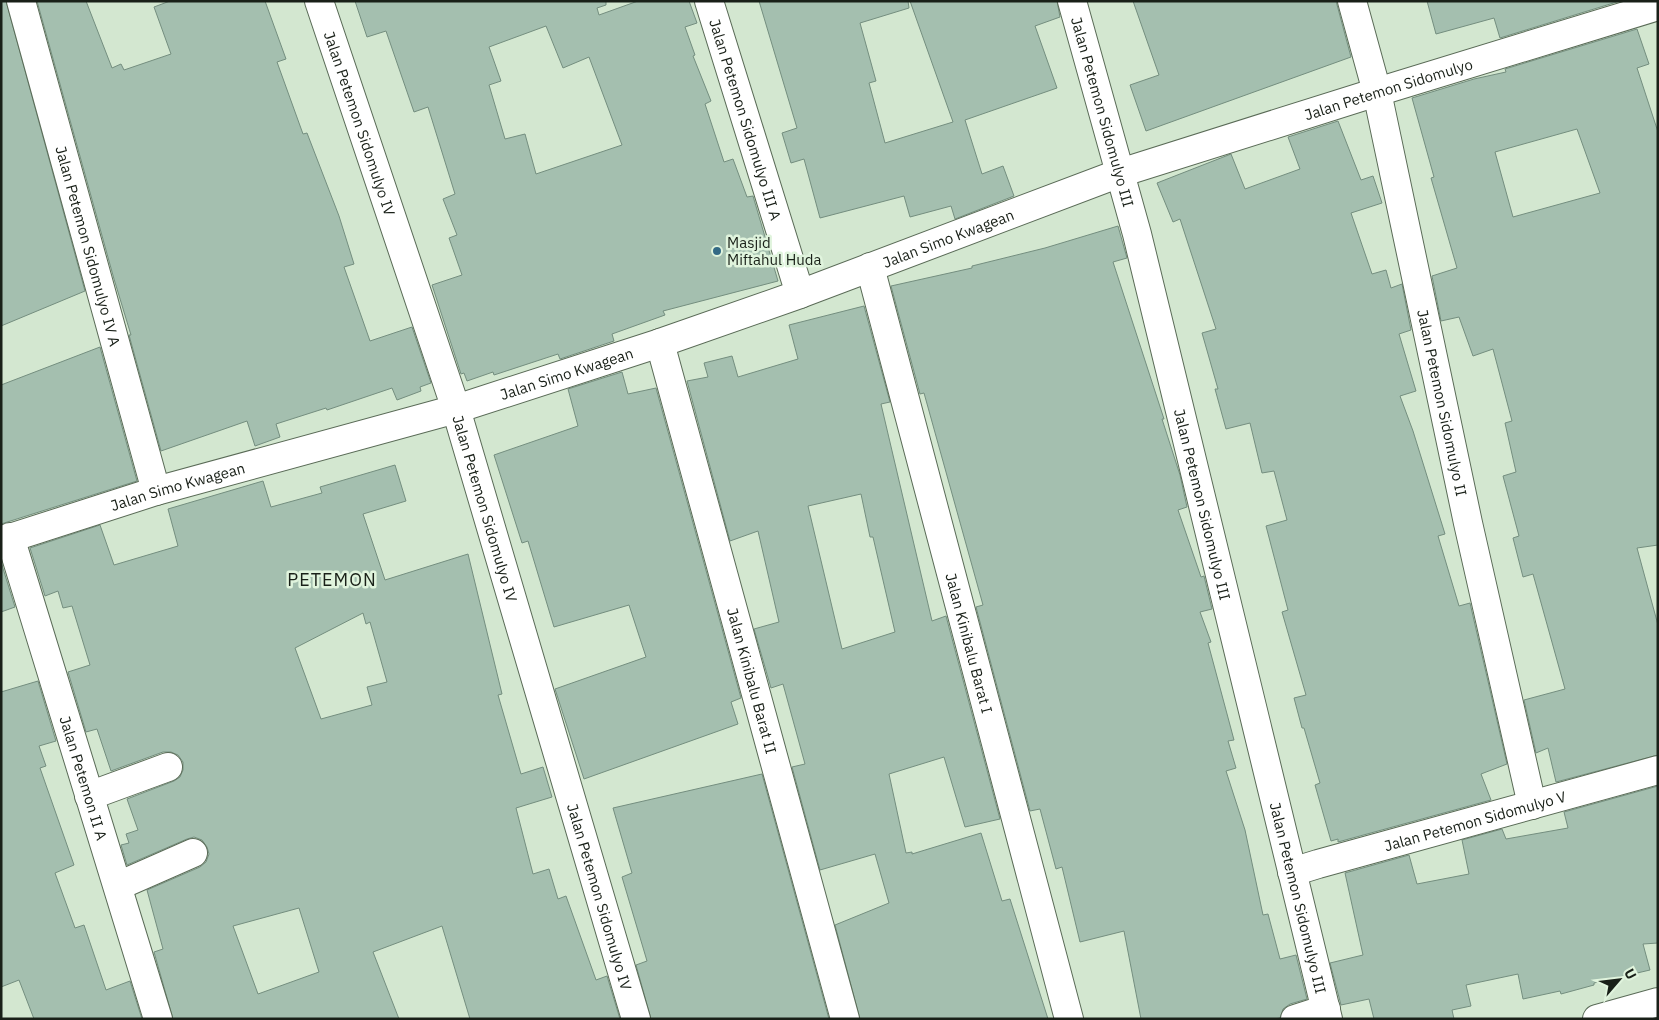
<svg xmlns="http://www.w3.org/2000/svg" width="1659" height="1020" font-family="'IBM Plex Sans',sans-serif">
  <rect width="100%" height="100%" fill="#d3e7d0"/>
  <path fill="#a4bfaf" stroke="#748e7f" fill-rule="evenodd" d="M 1,1 L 6,1 L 85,291 L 1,326 Z
    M 37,1 L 86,1 L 112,68 L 121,64 L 124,70 L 171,54 L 154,7 L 170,1 L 265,1 L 286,59 L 277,62 L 303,134 L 307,133 L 339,216 L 354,264 L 344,267 L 370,341 L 412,327 L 431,383 L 420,387 L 421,391 L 397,400 L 392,388 L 327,410 L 326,408 L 276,424 L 280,437 L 255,446 L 247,421 L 161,451 L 129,335 L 131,335 L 114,279 Z
    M 355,1 L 606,1 L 606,5 L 597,8 L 599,15 L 638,1 L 689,1 L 697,23 L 685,27 L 695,55 L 693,56 L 711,101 L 705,104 L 724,162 L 733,159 L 747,197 L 753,196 L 778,281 L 663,311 L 665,315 L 612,334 L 614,341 L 560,359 L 558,354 L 494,375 L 493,372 L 467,381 L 464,373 L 461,374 L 432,285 L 462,275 L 449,238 L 457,235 L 443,199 L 455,194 L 428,107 L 414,112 L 386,31 L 367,37 ZM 546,26 L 563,68 L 589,57 L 622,145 L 536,174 L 525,134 L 505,139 L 489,85 L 501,81 L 489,47 Z
    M 759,1 L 908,1 L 909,8 L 860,23 L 876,81 L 869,83 L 885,143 L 953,122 L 910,1 L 1057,1 L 1060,17 L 1035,26 L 1057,88 L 965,120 L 982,174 L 1003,166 L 1014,196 L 955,219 L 951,206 L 910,217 L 904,196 L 820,218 L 804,159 L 791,163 L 782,133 L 797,128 Z
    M 1133,1 L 1336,1 L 1351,57 L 1146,131 L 1130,85 L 1159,75 Z
    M 1427,1 L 1620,1 L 1500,38 L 1494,18 L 1436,34 Z
    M 1637,29 L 1649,64 L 1637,68 L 1658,132 L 1658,545 L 1637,548 L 1658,625 L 1658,755 L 1556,782 L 1548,748 L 1536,753 L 1524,700 L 1565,689 L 1533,574 L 1523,577 L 1513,538 L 1519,536 L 1503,476 L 1516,472 L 1505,423 L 1512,421 L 1493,349 L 1473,356 L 1459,317 L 1441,321 L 1432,276 L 1457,268 L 1431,178 L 1434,177 L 1412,98 L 1474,79 L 1506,72 L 1505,69 ZM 1577,129 L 1600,193 L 1513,217 L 1495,152 Z
    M 1338,121 L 1361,180 L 1373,176 L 1382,203 L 1351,213 L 1372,274 L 1386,270 L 1391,288 L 1402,284 L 1411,330 L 1399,334 L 1416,391 L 1400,396 L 1413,431 L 1445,534 L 1438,536 L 1459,606 L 1470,603 L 1507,764 L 1481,774 L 1491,800 L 1338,842 L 1338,839 L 1331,841 L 1315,785 L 1320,783 L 1304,728 L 1302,728 L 1294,698 L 1306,695 L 1282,612 L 1288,610 L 1266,526 L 1287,520 L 1274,471 L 1262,473 L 1250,423 L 1226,429 L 1215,389 L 1218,389 L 1202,333 L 1216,329 L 1180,219 L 1173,222 L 1157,183 L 1231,154 L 1245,189 L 1300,169 L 1288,137 Z
    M 1118,226 L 1127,258 L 1113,262 L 1164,419 L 1162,419 L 1180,475 L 1187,507 L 1178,510 L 1201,577 L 1204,576 L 1212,609 L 1200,612 L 1211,642 L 1208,643 L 1234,740 L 1228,741 L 1236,768 L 1226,771 L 1245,830 L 1263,915 L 1268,914 L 1280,959 L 1296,955 L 1307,999 L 1290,1004 L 1283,1009 L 1280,1018 L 1274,1019 L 1141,1019 L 1124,931 L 1080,942 L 1062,867 L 1056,869 L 1040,809 L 1030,811 L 976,607 L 983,605 L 924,393 L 920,394 L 891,286 L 972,268 L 972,266 L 1045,248 Z
    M 864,306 L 890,402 L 881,404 L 932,621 L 946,616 L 1000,819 L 965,827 L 944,757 L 889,774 L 906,853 L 912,852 L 912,854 L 981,833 L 1002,901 L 1010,899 L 1048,1019 L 860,1019 L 835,925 L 889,903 L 875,854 L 820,870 L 792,767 L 805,764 L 783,684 L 771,688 L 754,629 L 779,622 L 758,531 L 730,541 L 687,381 L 708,377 L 704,363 L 732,356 L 738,377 L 798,359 L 789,325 ZM 861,494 L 870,537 L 873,537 L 895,632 L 842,649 L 808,506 Z
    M 100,347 L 137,481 L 1,524 L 1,385 Z
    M 622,372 L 628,394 L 656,388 L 741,698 L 731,702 L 738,724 L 584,779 L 555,689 L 646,657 L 629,605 L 554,627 L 528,541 L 522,543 L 494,455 L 578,426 L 568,389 Z
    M 395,465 L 406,501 L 363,514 L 385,580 L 468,554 L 502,694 L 498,695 L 521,774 L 543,767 L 552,797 L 516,808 L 533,874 L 549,869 L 558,899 L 566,896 L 596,980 L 607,976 L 620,1019 L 470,1019 L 442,926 L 373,952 L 399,1019 L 173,1019 L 154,952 L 163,949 L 147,890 L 200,867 L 206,862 L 209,854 L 207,847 L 202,840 L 194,837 L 187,839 L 127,865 L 121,845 L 129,843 L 126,834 L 138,830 L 127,799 L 174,781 L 180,777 L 183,770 L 183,762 L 178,755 L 171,752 L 163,752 L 111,771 L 97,729 L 86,732 L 68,672 L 90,665 L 72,606 L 63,608 L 58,591 L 45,596 L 30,548 L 100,525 L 114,565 L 178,546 L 168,509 L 263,481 L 271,507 L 322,493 L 320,487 ZM 363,613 L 366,624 L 370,622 L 387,682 L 367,687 L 372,705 L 321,719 L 295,648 ZM 299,908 L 319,972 L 258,994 L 233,926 Z
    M 1,562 L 15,607 L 1,612 Z
    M 38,681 L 56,741 L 39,746 L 46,766 L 40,768 L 74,865 L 55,873 L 75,928 L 84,925 L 106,990 L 130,981 L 142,1019 L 34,1019 L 19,980 L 1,987 L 1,692 Z
    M 762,774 L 829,1019 L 651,1019 L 636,965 L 647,961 L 622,877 L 632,873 L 613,808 Z
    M 1658,786 L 1658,943 L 1643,944 L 1650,970 L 1594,983 L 1594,985 L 1561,994 L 1560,991 L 1523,999 L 1518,974 L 1466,985 L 1471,1006 L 1452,1010 L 1454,1019 L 1374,1019 L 1369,999 L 1341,1005 L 1330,963 L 1363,955 L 1345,873 L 1409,855 L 1417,884 L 1469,874 L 1462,840 L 1502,829 L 1506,839 L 1568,828 L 1564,812 Z"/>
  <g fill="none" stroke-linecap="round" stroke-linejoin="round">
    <g stroke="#5a6b57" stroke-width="30">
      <g id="minor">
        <path id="s1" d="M 21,1 L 156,491"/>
        <path id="s2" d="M 319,1 L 456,409 L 636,1019"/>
        <path id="s3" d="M 709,1 L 800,294"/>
        <path id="s4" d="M 1072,1 L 1137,234 L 1328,1019"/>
        <path id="s5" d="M 1352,1 L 1377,92 L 1468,523 L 1532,805"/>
        <path id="s6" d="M 870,267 L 1069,1019"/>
        <path id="s7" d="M 660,343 L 845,1019"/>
        <path id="s8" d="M 10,537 L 158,1019"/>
        <path id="s9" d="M 1,541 L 156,491 L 456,409 L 660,343 L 800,294 L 1120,173 L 1377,92 L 1658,6"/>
        <path d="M 89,796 L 168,767"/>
        <path id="s10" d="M 1292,872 L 1318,864 L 1658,770"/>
        <path d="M 118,886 L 193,853"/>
        <path d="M 1295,1019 L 1326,1009"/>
        <path d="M 1597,1019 L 1658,1002"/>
      </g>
    </g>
    <use href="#minor" stroke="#fff" stroke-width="28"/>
  </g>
  <circle fill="#336a85" stroke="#e0f4dd" stroke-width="2" cx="717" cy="251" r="5"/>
  <g text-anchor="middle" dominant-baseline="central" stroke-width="5" stroke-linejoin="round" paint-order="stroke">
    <g font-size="15" fill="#192018" stroke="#e0f4dd">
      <text stroke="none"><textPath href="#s9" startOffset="1460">Jalan Petemon Sidomulyo</textPath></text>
      <text stroke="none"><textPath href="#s4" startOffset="115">Jalan Petemon Sidomulyo III</textPath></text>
      <text stroke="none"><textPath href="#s3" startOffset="124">Jalan Petemon Sidomulyo III A</textPath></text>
      <text stroke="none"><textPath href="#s2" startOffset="129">Jalan Petemon Sidomulyo IV</textPath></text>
      <text stroke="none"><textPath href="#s9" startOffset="995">Jalan Simo Kwagean</textPath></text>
      <text stroke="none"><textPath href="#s1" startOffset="254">Jalan Petemon Sidomulyo IV A</textPath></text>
      <text stroke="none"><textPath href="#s9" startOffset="590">Jalan Simo Kwagean</textPath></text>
      <text stroke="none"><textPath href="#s5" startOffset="412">Jalan Petemon Sidomulyo II</textPath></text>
      <text stroke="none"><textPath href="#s9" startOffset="185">Jalan Simo Kwagean</textPath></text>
      <text stroke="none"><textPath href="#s4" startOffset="520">Jalan Petemon Sidomulyo III</textPath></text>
      <text stroke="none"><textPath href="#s2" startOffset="534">Jalan Petemon Sidomulyo IV</textPath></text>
      <text stroke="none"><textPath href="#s6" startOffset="389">Jalan Kinibalu Barat I</textPath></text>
      <text stroke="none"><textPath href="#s7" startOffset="350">Jalan Kinibalu Barat II</textPath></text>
      <text stroke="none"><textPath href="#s8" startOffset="252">Jalan Petemon II A</textPath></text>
      <text stroke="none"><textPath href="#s10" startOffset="190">Jalan Petemon Sidomulyo V</textPath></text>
      <text stroke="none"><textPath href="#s2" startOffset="939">Jalan Petemon Sidomulyo IV</textPath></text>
      <text stroke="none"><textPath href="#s4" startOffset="925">Jalan Petemon Sidomulyo III</textPath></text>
    </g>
    <g font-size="15" fill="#192018" stroke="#e0f4dd" text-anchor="start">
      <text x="727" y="242">Masjid<tspan x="727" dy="17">Miftahul Huda</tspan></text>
    </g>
    <g font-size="18" letter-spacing="1" fill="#192018" stroke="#e0f4dd">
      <text x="332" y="579">PETEMON</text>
    </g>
  </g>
  <rect width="1659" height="1020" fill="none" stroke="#192018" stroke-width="5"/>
  <g transform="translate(1619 980) rotate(62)" stroke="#e0f4dd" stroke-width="4" paint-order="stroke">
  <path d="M0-4L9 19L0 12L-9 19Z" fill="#192018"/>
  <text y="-8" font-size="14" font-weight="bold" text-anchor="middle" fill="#192018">U</text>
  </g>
</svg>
